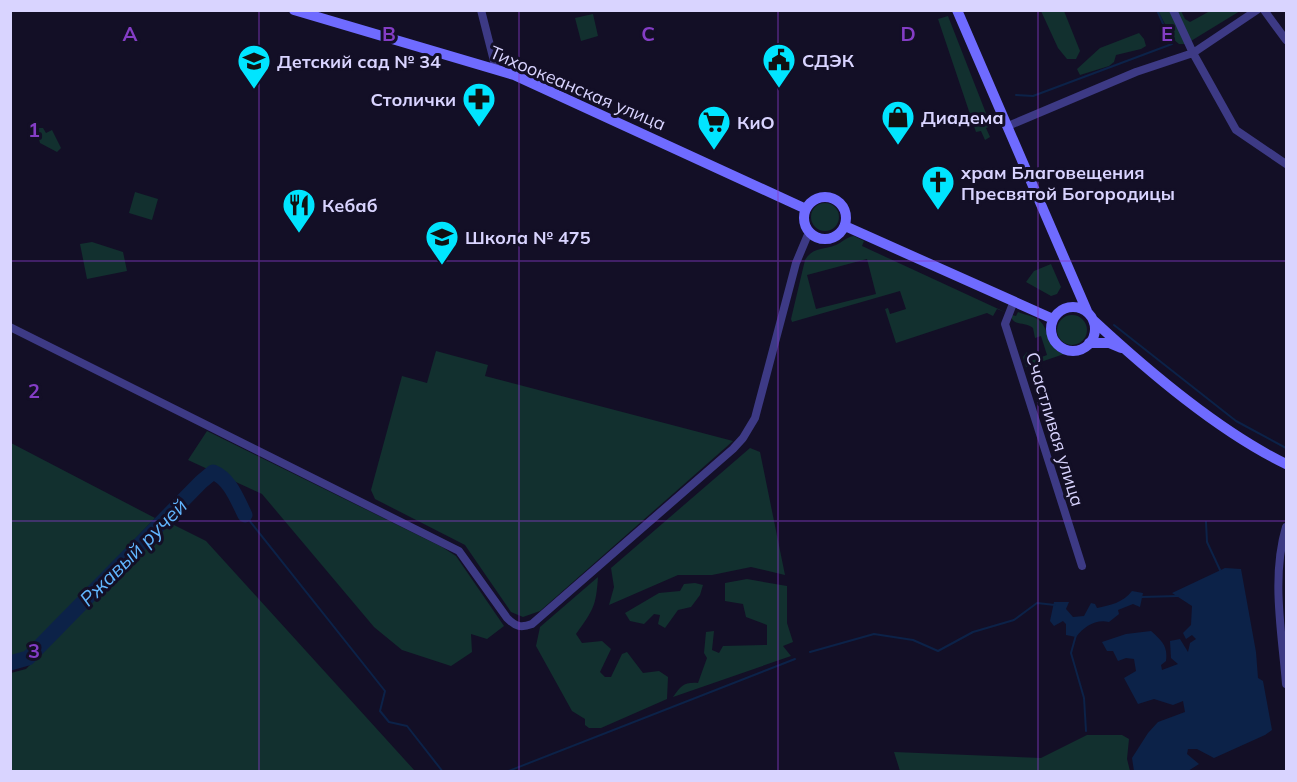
<svg xmlns="http://www.w3.org/2000/svg" width="1297" height="782" font-family="Mulish,sans-serif">
  <rect width="100%" height="100%" fill="#130f26"/>
  <path fill="#12302f" fill-rule="evenodd" d="M 1041,11 L 1064,11 L 1080,51 L 1076,59 L 1067,59 L 1058,48 Z
    M 1158,11 L 1181,11 L 1185,19 L 1190,22 L 1210,11 L 1240,11 L 1186,44 L 1179,44 L 1173,39 Z
    M 593,14 L 598,36 L 581,41 L 575,18 Z
    M 948,16 L 991,126 L 986,128 L 990,137 L 985,140 L 981,131 L 976,132 L 938,19 Z
    M 1139,33 L 1144,39 L 1146,46 L 1141,49 L 1116,55 L 1114,62 L 1109,66 L 1080,75 L 1077,69 L 1100,48 Z
    M 36,128 L 43,128 L 46,133 L 52,130 L 61,148 L 57,152 L 40,143 Z
    M 135,192 L 158,199 L 152,220 L 129,213 Z
    M811 217a14 14 0 1 1 28 0a14 14 0 1 1-28 0Z
    M 854,236 L 864,241 L 862,246 L 1007,313 L 997,309 L 993,316 L 987,313 L 896,343 L 885,309 L 888,308 L 890,314 L 906,309 L 900,291 L 792,322 L 791,319 L 805,260 C 813,247 823,250 836,245 C 843,242 846,237 854,236 ZM 867,259 L 876,294 L 816,309 L 807,275 Z
    M 92,242 L 123,252 L 127,271 L 87,279 L 80,244 Z
    M 1051,264 L 1061,287 L 1057,294 L 1051,296 L 1026,282 L 1034,271 Z
    M 1018,312 C 1025,315 1034,316 1039,320 C 1051,331 1046,348 1064,354 L 1026,367 L 1023,357 L 1027,352 L 1031,361 L 1047,355 L 1041,336 L 1035,338 L 1033,328 C 1026,322 1017,326 1012,319 L 1012,315 L 1016,316 Z
    M1057 330a15 15 0 1 1 30 0a15 15 0 1 1-30 0Z
    M 436,351 L 488,365 L 485,376 L 733,441 L 540,611 L 523,617 L 511,612 L 465,545 L 375,499 L 371,490 L 402,376 L 427,383 Z
    M 207,431 L 442,547 L 456,556 L 504,626 L 487,639 L 471,634 L 472,652 L 451,666 L 402,650 L 374,627 L 262,494 L 188,460 Z
    M 11,443 L 155,518 L 26,652 L 11,658 Z
    M 750,448 L 760,452 L 785,575 L 751,567 L 712,575 L 678,575 L 609,605 L 614,587 L 611,568 Z
    M 170,523 L 206,541 L 415,771 L 11,771 L 11,673 L 26,669 Z
    M 598,577 C 596,607 593,610 576,634 L 582,643 L 602,641 L 611,649 L 600,672 L 605,677 L 611,677 L 622,654 L 627,652 L 643,673 L 659,671 L 668,677 L 667,699 L 601,728 L 589,728 L 585,725 L 585,719 L 572,711 L 536,646 L 540,627 Z
    M 747,579 L 787,586 L 787,623 L 793,642 L 783,646 L 791,656 L 673,697 C 681,686 684,682 698,683 L 707,658 L 704,653 L 706,632 L 714,631 L 712,650 L 719,653 L 723,646 L 767,645 L 767,625 L 746,617 L 743,604 L 725,601 L 725,583 Z
    M 695,583 L 703,585 L 700,595 L 691,607 L 678,610 L 665,628 L 658,624 L 660,615 L 654,614 L 644,624 L 630,621 L 625,613 L 659,593 L 680,591 L 684,584 Z
    M 1087,735 L 1122,735 L 1129,739 L 1127,759 L 1130,771 L 900,771 L 894,752 L 1041,758 Z"/>
  <path fill="#0c2248" d="M 1225,568 L 1241,569 L 1256,652 L 1258,678 L 1263,681 L 1272,730 L 1265,735 L 1214,758 L 1197,749 L 1188,749 L 1187,754 L 1199,764 L 1188,771 L 1134,771 L 1132,758 L 1148,733 L 1158,722 L 1185,712 L 1183,701 L 1173,705 L 1154,699 L 1138,704 L 1124,678 L 1136,671 L 1134,659 L 1126,658 L 1118,661 L 1113,651 L 1107,651 L 1102,642 L 1126,634 L 1151,631 C 1162,641 1168,646 1166,661 L 1161,665 L 1162,670 L 1178,664 L 1171,658 L 1170,641 L 1180,639 L 1188,652 L 1190,643 L 1196,639 L 1192,635 L 1186,639 L 1183,633 L 1191,625 L 1192,606 L 1172,593 Z
    M 1132,591 L 1143,593 L 1140,607 L 1133,604 L 1118,610 L 1119,614 L 1109,622 C 1095,619 1084,627 1076,637 L 1066,635 L 1066,624 L 1063,621 L 1054,626 L 1050,621 L 1054,602 L 1069,602 L 1066,609 L 1073,617 L 1084,616 L 1091,603 L 1095,604 L 1097,608 C 1110,605 1123,603 1132,591 Z"/>
  <g fill="none" stroke-linecap="round" stroke-linejoin="round">
    <path stroke="#0c2248" stroke-width="2" d="M 1016,95 L 1033,96 L 1172,44 L 1157,10
      M 1114,325 L 1236,421 L 1286,448
      M 245,515 L 385,691 L 380,711 L 389,722 L 407,726 L 443,772
      M 1206,522 L 1207,542 L 1220,570
      M 1142,597 L 1178,596
      M 1076,635 L 1071,653 L 1084,698 L 1086,731
      M 810,652 L 874,634 L 913,640 L 938,651 L 973,632 L 1014,620 L 1037,603 L 1055,605
      M 506,772 L 795,659"/>
    <path stroke="#0c2248" stroke-width="15" d="M 10,663 L 28,658 L 201,482 L 213,472 C 230,479 237,499 245,515"/>
    <path stroke="#3d3a85" stroke-width="8" d="M 481,10 L 496,69
      M 1173,10 L 1193,53 L 1236,130 L 1286,164
      M 1264,10 L 1286,40
      M 1008,126 L 1136,72 L 1193,53 L 1257,10
      M 1014,301 L 1005,324 L 1082,566
      M 10,327 L 459,551 L 507,618 C 516,627 521,628 532,624 L 733,449 L 743,438 L 755,418 L 796,263 L 809,232
      M 1286,527 C 1271,578 1282,632 1286,684"/>
    <path stroke="#6f6bff" stroke-width="10" d="M 294,10 L 514,75 L 806,209
      M 957,10 L 1087,311
      M804 218a21 21 0 1 1 42 0a21 21 0 1 1-42 0Z
      M 845,226 L 1053,319
      M1051 329a22 22 0 1 1 44 0a22 22 0 1 1-44 0Z
      M 1093,320 C 1148,371 1218,431 1286,464
      M 1089,343 L 1109,343 L 1121,348"/>
  </g>
  <path fill="none" stroke="#843dc5" stroke-width="1.5" stroke-opacity="0.55" d="M 259,10 L 259,772M 519,10 L 519,772M 778,10 L 778,772M 1038,10 L 1038,772M 10,261 L 1286,261M 10,521 L 1286,521"/>
  <defs>
    <g id="civic-pin" transform="scale(1.725)"><path d="M0 17L-7.5 6A9.5 9.5 0 1 1 7.5 6Z" fill="#00e5ff" stroke="#130f26"/><path d="M-.6-6.5H3V-4.5H.6V-3L4-1V1h2V6H-6V1h2V-1L-.6-3ZM-1.2 2.5V6h2.4V2.5Z" fill="#111"/></g>
    <g id="school-pin" transform="scale(1.725)"><path d="M0 17L-7.5 6A9.5 9.5 0 1 1 7.5 6Z" fill="#00e5ff" stroke="#130f26"/><path d="M0-5L7-2L0 1L-7-2ZM-4 1L0 2.5L4 1V4Q0 6-4 4Z" fill="#111"/></g>
    <g id="pharmacy-pin" transform="scale(1.725)"><path d="M0 17L-7.5 6A9.5 9.5 0 1 1 7.5 6Z" fill="#00e5ff" stroke="#130f26"/><path d="M-2-6h4v4h4v4h-4v4h-4v-4h-4v-4h4Z" fill="#111"/></g>
    <g id="shop-pin" transform="scale(1.725)"><path d="M0 17L-7.5 6A9.5 9.5 0 1 1 7.5 6Z" fill="#00e5ff" stroke="#130f26"/><path d="M-5-2.5h2.3a2.7 3.5 0 0 1 5.4 0H5L5.5 6h-11ZM-1.5-2.5h3a1.5 2.3 0 0 0-3 0Z" fill="#111"/></g>
    <g id="supermarket-pin" transform="scale(1.725)"><path d="M0 17L-7.5 6A9.5 9.5 0 1 1 7.5 6Z" fill="#00e5ff" stroke="#130f26"/><path d="M-6-5.5h2.5l.6 2H6L4.5 2H-2.5L-4.4-4H-6ZM-1.5 3.2a1.3 1.3 0 1 0 .1 0ZM3 3.2a1.3 1.3 0 1 0 .1 0Z" fill="#111"/></g>
    <g id="church-pin" transform="scale(1.725)"><path d="M0 17L-7.5 6A9.5 9.5 0 1 1 7.5 6Z" fill="#00e5ff" stroke="#130f26"/><path d="M-1.2-6h2.4v3.5h3.3v2.4h-3.3V6h-2.4V-.1h-3.3v-2.4h3.3Z" fill="#111"/></g>
    <g id="restaurant-pin" transform="scale(1.725)"><path d="M0 17L-7.5 6A9.5 9.5 0 1 1 7.5 6Z" fill="#00e5ff" stroke="#130f26"/><path d="M-5-6h1v4h1v-4h1v4h1v-4h1v5L-1.5 .5V6h-2V.5L-5-1ZM5-6V6H3V1.5H1.5Q1.5-4 5-6Z" fill="#111"/></g>
  </defs>
  <g fill-rule="evenodd">
    <use href="#civic-pin" x="779" y="60"/>
    <use href="#school-pin" x="254" y="61"/>
    <use href="#pharmacy-pin" x="479" y="99"/>
    <use href="#shop-pin" x="898" y="117"/>
    <use href="#supermarket-pin" x="714" y="122"/>
    <use href="#church-pin" x="938" y="182"/>
    <use href="#restaurant-pin" x="299" y="205"/>
    <use href="#school-pin" x="442" y="237"/>
  </g>
  <g text-anchor="middle" dominant-baseline="central" stroke-width="6" stroke-linejoin="round" paint-order="stroke">
    <g font-size="18" font-weight="bold" fill="#d9d4ff" stroke="#130f26" text-anchor="start">
      <text x="802" y="60">СДЭК</text>
      <text x="277" y="61">Детский сад № 34</text>
      <text x="456" y="99" text-anchor="end">Столички</text>
      <text x="921" y="117">Диадема</text>
      <text x="737" y="122">КиО</text>
      <text x="961" y="172">храм Благовещения<tspan x="961" dy="21">Пресвятой Богородицы</tspan></text>
      <text x="322" y="205">Кебаб</text>
      <text x="465" y="237">Школа № 475</text>
    </g>
    <g font-size="18" fill="#d9d4ff" stroke="#130f26">
      <text transform="translate(578 88) rotate(23)">Тихоокеанская улица</text>
      <text transform="translate(1055 429) rotate(73)">Счастливая улица</text>
    </g>
    <g font-size="20" font-style="italic" fill="#62b6ff" stroke="#130f26">
      <text transform="translate(133 552) rotate(-45)">Ржавый ручей</text>
    </g>
  </g>
  <g font-size="20" text-anchor="middle" font-weight="bold" fill="#843dc5" stroke="#130f26" stroke-width="6" stroke-linejoin="round" paint-order="stroke">
    <text x="130" y="41">A</text>
    <text x="389" y="41">B</text>
    <text x="648" y="41">C</text>
    <text x="908" y="41">D</text>
    <text x="1167" y="41">E</text>
    <text x="34" y="137">1</text>
    <text x="34" y="398">2</text>
    <text x="34" y="658">3</text>
  </g>
  <rect width="1297" height="782" fill="none" stroke="#d9d4ff" stroke-width="24"/>
</svg>
